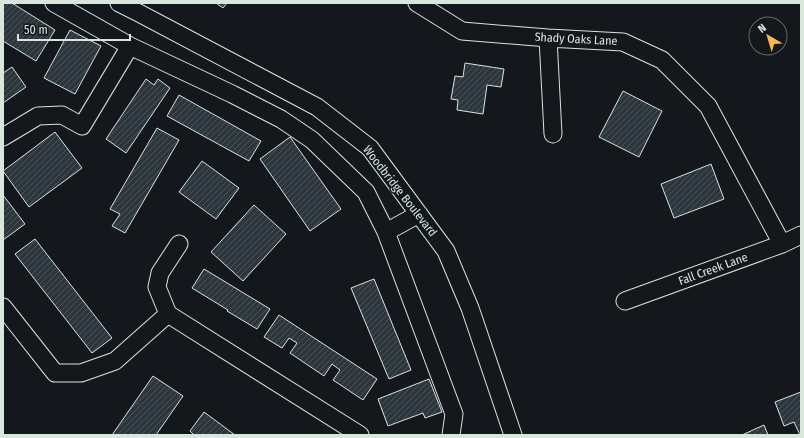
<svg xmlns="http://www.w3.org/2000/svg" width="804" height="438" font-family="'Fira Sans Condensed',sans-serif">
  <defs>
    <pattern id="building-hatch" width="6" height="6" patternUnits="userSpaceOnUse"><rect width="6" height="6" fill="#2c363c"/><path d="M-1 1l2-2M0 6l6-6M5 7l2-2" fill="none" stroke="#4a5358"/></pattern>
  </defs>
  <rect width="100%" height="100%" fill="#14181c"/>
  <path fill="url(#building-hatch)" stroke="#d8e6dc" d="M 3,3 L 12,3 L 55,30 L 36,61 L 3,41 Z
    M 216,3 L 227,3 L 223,8 Z
    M 70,30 L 101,46 L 75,94 L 44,78 Z
    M 465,63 L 504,69 L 501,87 L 487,85 L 483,114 L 457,110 L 458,100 L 451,99 L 455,76 L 463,77 Z
    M 12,67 L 26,87 L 3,103 L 3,73 Z
    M 146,79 L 154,85 L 158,79 L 170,88 L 126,153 L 106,139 Z
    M 623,91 L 662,111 L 639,157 L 599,137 Z
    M 179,95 L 261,141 L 249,161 L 167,116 Z
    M 157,128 L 179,140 L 125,233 L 112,226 L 120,214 L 110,209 Z
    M 55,132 L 82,168 L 29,207 L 3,171 Z
    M 290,137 L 341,209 L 310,231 L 260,159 Z
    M 202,161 L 239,188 L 216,219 L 179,192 Z
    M 711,164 L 724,199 L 674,218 L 661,184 Z
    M 3,195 L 25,224 L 3,240 Z
    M 254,205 L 286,234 L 243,281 L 211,252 Z
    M 35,239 L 112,338 L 92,353 L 15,254 Z
    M 204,269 L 270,309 L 257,329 L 227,311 L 228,310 L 192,288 Z
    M 374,279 L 411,370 L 389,379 L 351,288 Z
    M 279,315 L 377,379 L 363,400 L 333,380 L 340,370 L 332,364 L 324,376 L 290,353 L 297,343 L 289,338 L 282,348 L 264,337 Z
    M 153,376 L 183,396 L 156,435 L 112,435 Z
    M 429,379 L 442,412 L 425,418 L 423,413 L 388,426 L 378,399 Z
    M 801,392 L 801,435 L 800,435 L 794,422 L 784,426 L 775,402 Z
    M 204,412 L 235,435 L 194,435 L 190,431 Z
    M 764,425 L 768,435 L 742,435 Z"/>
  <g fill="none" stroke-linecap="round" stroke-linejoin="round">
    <g stroke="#d8e6dc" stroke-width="19">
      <path id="minor" d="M 54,3 L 130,46 L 232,94 L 281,119 L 312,140 L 366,192 L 386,232 L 454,414 L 451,435
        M 119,3 L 137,12 L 317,107 L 370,148 L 446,251 L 470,308 L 513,435
        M 417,3 L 462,31 L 548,38 L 623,42 L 662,60 L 708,106 L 782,244
        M 548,38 L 553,134
        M 3,137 L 38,116 L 62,115 L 82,126 L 130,46
        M 386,232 L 419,214
        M 625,301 L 782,244 L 801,235
        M 3,307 L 55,373 L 81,373 L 115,361 L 168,314 L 360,435
        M 168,314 L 157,287 L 160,273 L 179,244"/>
    </g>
    <use href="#minor" stroke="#14181c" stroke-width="17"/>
  </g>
  <g text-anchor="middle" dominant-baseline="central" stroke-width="3" stroke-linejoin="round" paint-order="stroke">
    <g font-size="12" fill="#d8e6dc" stroke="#14181c">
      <text transform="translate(576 39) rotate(3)">Shady Oaks Lane</text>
      <text transform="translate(400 191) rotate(52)">Woodbridge Boulevard</text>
      <text transform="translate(713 269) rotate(-20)">Fall Creek Lane</text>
    </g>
  </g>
  <rect width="804" height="438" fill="none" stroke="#d8e6dc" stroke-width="8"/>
  <g transform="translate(768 36) rotate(322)"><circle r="19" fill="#14181c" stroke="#626a69"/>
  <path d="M0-3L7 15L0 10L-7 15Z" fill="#ffb74d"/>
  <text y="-6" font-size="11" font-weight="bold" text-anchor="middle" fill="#d8e6dc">N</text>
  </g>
  <path d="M18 34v6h112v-6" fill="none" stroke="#d8e6dc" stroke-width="2"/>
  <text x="24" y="34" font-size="12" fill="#d8e6dc" stroke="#14181c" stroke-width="3" paint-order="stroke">50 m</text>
</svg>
